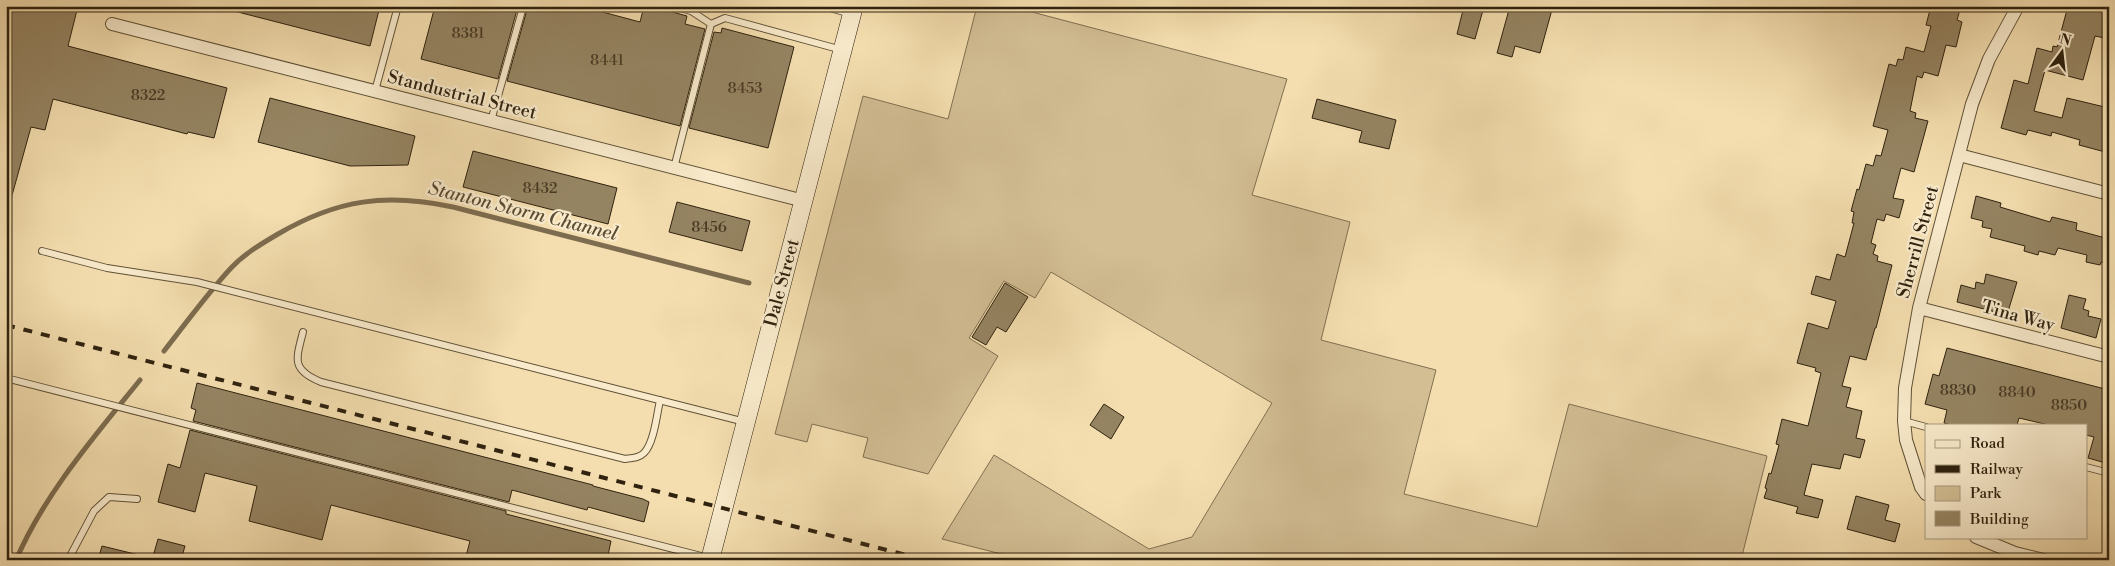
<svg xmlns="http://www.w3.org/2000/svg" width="2115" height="566" font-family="'Libre Bodoni',serif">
  <rect width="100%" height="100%" fill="#f4deaf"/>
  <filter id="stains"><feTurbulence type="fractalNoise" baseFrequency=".004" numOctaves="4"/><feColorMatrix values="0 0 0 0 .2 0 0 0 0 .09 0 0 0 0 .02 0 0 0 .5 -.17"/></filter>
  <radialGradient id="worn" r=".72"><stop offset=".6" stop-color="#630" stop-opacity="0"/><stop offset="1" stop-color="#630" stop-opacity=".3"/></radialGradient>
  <path fill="#d3be94" stroke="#817052" d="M 977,6 L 1009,6 L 1287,79 L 1252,195 L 1350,222 L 1321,340 L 1436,370 L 1404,494 L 1537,527 L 1569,404 L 1767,456 L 1741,560 L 1025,560 L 942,539 L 994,455 L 1149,549 L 1192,537 L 1272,403 L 1051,272 L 1035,298 L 1004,281 L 969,338 L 998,356 L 928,474 L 863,457 L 868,438 L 812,424 L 807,442 L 775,434 L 863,96 L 948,119 Z"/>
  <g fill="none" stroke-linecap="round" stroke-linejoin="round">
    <path stroke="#7d6c4f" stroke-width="5" d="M 164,351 C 186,323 207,294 231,268 C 244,254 261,244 278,234 C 338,199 386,193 453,207 L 749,283
      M 16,560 C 45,493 94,437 140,380"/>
  </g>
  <path fill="#958462" stroke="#2f220f" d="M 6,6 L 78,6 L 68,46 L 227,88 L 214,138 L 188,132 L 187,134 L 53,99 L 45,130 L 31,127 L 11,199 L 6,199 L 6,96 L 12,75 L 6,73 Z
    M 234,6 L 380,6 L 370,46 L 234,11 Z
    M 435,6 L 518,6 L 498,79 L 421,59 Z
    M 528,6 L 596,6 L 595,10 L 640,22 L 644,6 L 650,6 L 687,16 L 685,24 L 705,29 L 680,126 L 507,81 Z
    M 1464,6 L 1483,10 L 1475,39 L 1457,34 Z
    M 1510,6 L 1553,6 L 1540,53 L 1515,46 L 1512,57 L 1497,53 Z
    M 1931,6 L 1961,6 L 1957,20 L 1962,22 L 1956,47 L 1946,45 L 1938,76 L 1924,72 L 1922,78 L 1917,76 L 1910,111 L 1916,113 L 1915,118 L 1928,121 L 1914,172 L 1901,168 L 1893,198 L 1904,200 L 1899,218 L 1886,214 L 1884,221 L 1877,219 L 1871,243 L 1876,245 L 1873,254 L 1878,256 L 1877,261 L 1892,265 L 1876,328 L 1875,328 L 1866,360 L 1850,356 L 1842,386 L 1851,388 L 1846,407 L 1862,411 L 1856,438 L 1865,440 L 1860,458 L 1844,454 L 1840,469 L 1812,464 L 1804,495 L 1823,500 L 1818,518 L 1796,513 L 1798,507 L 1764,498 L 1767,489 L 1765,488 L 1769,473 L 1771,474 L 1779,445 L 1776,444 L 1782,419 L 1808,426 L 1821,373 L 1815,371 L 1816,368 L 1797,363 L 1808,323 L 1828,329 L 1836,301 L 1811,294 L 1816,276 L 1830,280 L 1837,254 L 1845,257 L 1854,223 L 1852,223 L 1854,212 L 1851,211 L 1857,189 L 1859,190 L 1866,164 L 1873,166 L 1876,155 L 1881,156 L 1888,130 L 1873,126 L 1889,64 L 1896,66 L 1898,59 L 1903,60 L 1906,47 L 1924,52 L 1931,26 L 1926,25 Z
    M 2068,6 L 2109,6 L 2109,39 L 2095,36 L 2083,80 L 2045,70 L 2034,111 L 2062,118 L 2067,98 L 2109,108 L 2109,153 L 2079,145 L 2080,140 L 2052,132 L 2051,136 L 2028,130 L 2026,135 L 2001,128 L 2014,80 L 2028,84 L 2037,48 L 2052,52 L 2053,46 L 2057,47 Z
    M 722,28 L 794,47 L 768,148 L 689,128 L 714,32 L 721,33 Z
    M 270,98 L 415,136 L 408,165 L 350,166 L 258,142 Z
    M 1317,99 L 1396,120 L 1389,149 L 1359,142 L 1362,131 L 1312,118 Z
    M 473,151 L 617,188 L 608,224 L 463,187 Z
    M 1976,196 L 2001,203 L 2000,207 L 2050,222 L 2052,217 L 2077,223 L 2076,230 L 2109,239 L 2109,264 L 2101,262 L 2100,265 L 2086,262 L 2087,255 L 2058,248 L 2055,255 L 2039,251 L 2038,255 L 2024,251 L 2025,246 L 1990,237 L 1992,229 L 1982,227 L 1983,221 L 1971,218 Z
    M 677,202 L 750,221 L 742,251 L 669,232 Z
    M 1986,274 L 2017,282 L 2007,315 L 1957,302 L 1961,285 L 1975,289 L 1976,282 L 1984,284 Z
    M 1005,283 L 1028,297 L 1006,332 L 997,327 L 986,345 L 972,337 Z
    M 2069,295 L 2086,299 L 2083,309 L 2089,311 L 2088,316 L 2101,319 L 2096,338 L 2061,328 Z
    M 1947,348 L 2109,390 L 2109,464 L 2088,458 L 2094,437 L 2086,435 L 2086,425 L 2049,425 L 2019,418 L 2017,425 L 1951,425 L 1944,423 L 1947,410 L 1925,404 L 1933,374 L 1939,376 Z
    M 197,383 L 593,485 L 593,486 L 643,499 L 649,502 L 644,522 L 588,507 L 587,510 L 512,490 L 509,502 L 193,421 L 196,410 L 191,408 Z
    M 1104,404 L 1124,417 L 1111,439 L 1090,425 Z
    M 190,430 L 506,511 L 506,514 L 611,541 L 607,560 L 465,560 L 470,541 L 331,505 L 322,540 L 249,521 L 257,486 L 205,473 L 195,512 L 158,502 L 168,464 L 180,468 Z
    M 1856,496 L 1889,505 L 1885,520 L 1900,524 L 1895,542 L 1847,529 Z
    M 158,539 L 185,546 L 181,560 L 152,560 Z
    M 102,546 L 139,555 L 139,560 L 98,560 Z"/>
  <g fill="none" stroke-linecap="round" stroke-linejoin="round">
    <g stroke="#605137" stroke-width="8">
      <path id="lane" d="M 673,6 L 691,11 L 711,24
        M 823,6 L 851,14
        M 375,91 L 398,6
        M 491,121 L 523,7
        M 674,168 L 711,24 L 725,18 L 842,50
        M 42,251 L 107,268 L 197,282 L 745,422
        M 303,332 C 296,359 291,370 321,382 L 625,459 C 632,458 639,458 644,453 C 654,443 657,414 660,400
        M 6,378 L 709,558
        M 1904,421 L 1926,427
        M 2086,467 L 2109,473
        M 68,560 L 94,511 L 109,497 L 137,499"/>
    </g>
    <g stroke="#605137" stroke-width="14">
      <path id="street" d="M 112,24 L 804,201
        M 1959,155 L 2109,194
        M 1919,308 L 2109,357
        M 1926,494 L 1921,487 L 1906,440 L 1904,421 L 1905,388 L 1919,308 L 1972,104 L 1989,59 L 2018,6
        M 1976,537 L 2015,553 L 2044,560"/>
    </g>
    <g stroke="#2f220f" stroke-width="19">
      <path id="secondary" d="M 710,560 L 854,6"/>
    </g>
    <use href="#lane" stroke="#f8eacb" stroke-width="6"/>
    <use href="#street" stroke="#f8eacb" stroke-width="12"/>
    <use href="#secondary" stroke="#f8eacb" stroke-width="18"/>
    <path stroke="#2f220f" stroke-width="4" stroke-dasharray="9 9" stroke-linecap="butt" d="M 6,325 L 926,560"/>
  </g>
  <g text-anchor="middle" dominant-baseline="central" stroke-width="4.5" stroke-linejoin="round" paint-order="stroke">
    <g font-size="15" fill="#483a24">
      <text x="468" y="33">8381</text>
      <text x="607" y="60">8441</text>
      <text x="745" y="88">8453</text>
      <text x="148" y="95">8322</text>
      <text x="540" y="188">8432</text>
      <text x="709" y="227">8456</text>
      <text x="1958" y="390">8830</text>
      <text x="2017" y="392">8840</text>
      <text x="2069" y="405">8850</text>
    </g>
    <g font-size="18" fill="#2f220f" stroke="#f8eacb">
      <text transform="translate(462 95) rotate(14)">Standustrial Street</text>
      <text transform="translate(1918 242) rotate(-75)">Sherrill Street</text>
      <text transform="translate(782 283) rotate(-75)">Dale Street</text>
      <text transform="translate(2018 316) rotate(15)">Tina Way</text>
    </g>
    <g font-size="19" font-style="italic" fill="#5c4d34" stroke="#f8eacb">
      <text transform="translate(523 211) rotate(14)">Stanton Storm Channel</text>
    </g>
  </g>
  <rect width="2115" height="566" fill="none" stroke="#f4deaf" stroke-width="25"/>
  <rect x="8" y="8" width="2100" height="551" fill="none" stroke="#2f220f" stroke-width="2.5"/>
  <rect x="12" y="12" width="2090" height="541" fill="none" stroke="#2f220f"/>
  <rect x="1925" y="424" width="162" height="115" fill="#f8eacb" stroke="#a89a80"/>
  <rect x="1935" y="440" width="25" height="8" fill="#f8eacb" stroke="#a89a80"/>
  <text x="1970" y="448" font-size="15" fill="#2f220f">Road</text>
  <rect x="1935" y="465" width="25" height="8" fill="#2f220f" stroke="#a89a80"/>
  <text x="1970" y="474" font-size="15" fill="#2f220f">Railway</text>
  <rect x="1935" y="486" width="25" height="15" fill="#d3be94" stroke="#a89a80"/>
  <text x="1970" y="498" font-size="15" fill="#2f220f">Park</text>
  <rect x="1935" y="511" width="25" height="15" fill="#958462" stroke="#a89a80"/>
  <text x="1970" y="524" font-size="15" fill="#2f220f">Building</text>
  <g transform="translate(2062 52) rotate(15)" stroke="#f8eacb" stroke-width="4" paint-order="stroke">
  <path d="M0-4L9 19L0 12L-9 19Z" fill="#2f220f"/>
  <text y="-8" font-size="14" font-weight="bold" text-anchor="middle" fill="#2f220f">N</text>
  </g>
  <rect width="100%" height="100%" filter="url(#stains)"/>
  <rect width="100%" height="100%" fill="url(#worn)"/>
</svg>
